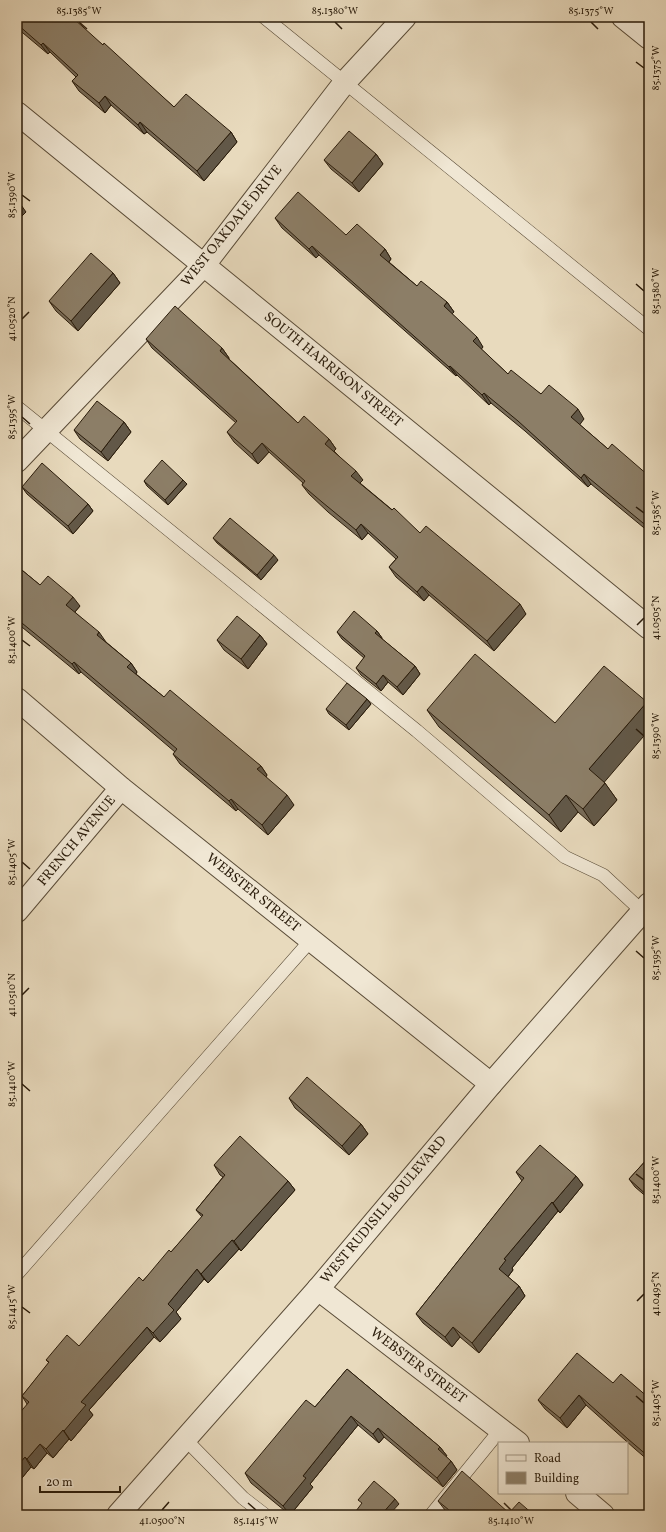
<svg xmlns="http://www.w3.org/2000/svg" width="666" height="1532" font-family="Vollkorn,serif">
  <rect width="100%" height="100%" fill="#e8dabd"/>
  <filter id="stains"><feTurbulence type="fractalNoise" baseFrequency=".005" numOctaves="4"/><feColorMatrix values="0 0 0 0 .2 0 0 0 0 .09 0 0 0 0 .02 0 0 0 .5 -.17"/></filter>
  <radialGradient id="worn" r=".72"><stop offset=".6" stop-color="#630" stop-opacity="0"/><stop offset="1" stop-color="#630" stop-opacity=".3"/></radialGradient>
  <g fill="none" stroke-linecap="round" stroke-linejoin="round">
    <g stroke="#594b37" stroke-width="14">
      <path id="service" d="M 264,17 L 649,329
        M 17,407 L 417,731 L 565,857 L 603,875 L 643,912
        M 17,1274 L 311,940
        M 185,1439 L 243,1498 L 265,1515
        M 431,1515 L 501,1429"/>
    </g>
    <g stroke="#594b37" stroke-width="24">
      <path id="minor" d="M 17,113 L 649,628
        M 17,461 L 204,265 L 345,82 L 405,17
        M 17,699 L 121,788 L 491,1084
        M 17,911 L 121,788
        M 318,1289 L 518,1443
        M 577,1493 L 603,1515"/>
    </g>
    <g stroke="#594b37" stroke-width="24">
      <path id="tertiary" d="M 623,17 L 649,38
        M 118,1515 L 318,1289 L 491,1084 L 649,904"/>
    </g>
    <use href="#service" stroke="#f0e7d4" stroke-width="13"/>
    <use href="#minor" stroke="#f0e7d4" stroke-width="22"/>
    <use href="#tertiary" stroke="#f0e7d4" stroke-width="22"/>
  </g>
  <path fill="#786c59" stroke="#291b0a" d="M 17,17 L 70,22 L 103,45 L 174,107 L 231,132 L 237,142 L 204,181 L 147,132 L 144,134 L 111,105 L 105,113 L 79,91 L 72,81 L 76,77 L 50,52 L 48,54 L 17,28 Z
    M 376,154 L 383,164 L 359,192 L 331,169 L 324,160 Z
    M 275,218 L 346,235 L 385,249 L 391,259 L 389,262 L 417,286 L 447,302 L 454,312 L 452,314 L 483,347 L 481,349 L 508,374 L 541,394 L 584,419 L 579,424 L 608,449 L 649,476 L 649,532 L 591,484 L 588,487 L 525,431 L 491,403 L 489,405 L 457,375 L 456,376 L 319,255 L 316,258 L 282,228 Z
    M 113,273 L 120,283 L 78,331 L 56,311 L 49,301 Z
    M 146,339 L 222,348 L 229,358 L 229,359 L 298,423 L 329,439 L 336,449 L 334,451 L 363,480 L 360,483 L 420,533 L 526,614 L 494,651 L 429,595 L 424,601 L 396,577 L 389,567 L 396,559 L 368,533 L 362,540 L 328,512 L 309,494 L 302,485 L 303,483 L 269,452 L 258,464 L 234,442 L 227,432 L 236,423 L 152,348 Z
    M 124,422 L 131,432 L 108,461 L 80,439 L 74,430 Z
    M 144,481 L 187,484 L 168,505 L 147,486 Z
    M 22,487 L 88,504 L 93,511 L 73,534 L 27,494 Z
    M 213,538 L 278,560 L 261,580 L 217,543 Z
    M 17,566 L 40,585 L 80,606 L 75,612 L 106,642 L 131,663 L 137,672 L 136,674 L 164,697 L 261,766 L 267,775 L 266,777 L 294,805 L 268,835 L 238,809 L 236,811 L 180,764 L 173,754 L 175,752 L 81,672 L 79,674 L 17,623 Z
    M 377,631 L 382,638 L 382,639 L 415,666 L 420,674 L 403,695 L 388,682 L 381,691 L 361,675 L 356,668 L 364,658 L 342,639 L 337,632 Z
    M 260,635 L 267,644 L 248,669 L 224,650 L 217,640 Z
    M 367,699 L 371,704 L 349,730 L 329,714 L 326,709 Z
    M 427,710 L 604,782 L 617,800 L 594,826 L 578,812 L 561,832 L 439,727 Z
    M 289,1098 L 361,1124 L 368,1134 L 349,1155 L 295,1108 Z
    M 649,1157 L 649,1199 L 635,1187 L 629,1179 Z
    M 214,1165 L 288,1181 L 295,1190 L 241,1251 L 239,1249 L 208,1283 L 204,1279 L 176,1312 L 181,1319 L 160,1342 L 154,1337 L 89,1410 L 93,1415 L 71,1441 L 69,1439 L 53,1458 L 47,1453 L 34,1469 L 31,1467 L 17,1484 L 27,1404 L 22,1396 L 49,1363 L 46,1360 L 79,1346 L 171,1252 L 202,1217 L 196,1210 L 223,1177 L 220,1175 Z
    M 516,1172 L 576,1176 L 583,1185 L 560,1213 L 558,1211 L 512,1268 L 513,1270 L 508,1277 L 519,1286 L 525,1296 L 479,1353 L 460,1337 L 452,1347 L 423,1323 L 416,1314 L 522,1181 Z
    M 347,1369 L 440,1447 L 447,1456 L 446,1457 L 451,1461 L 457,1470 L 443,1487 L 384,1437 L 379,1443 L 358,1425 L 310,1484 L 313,1487 L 290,1515 L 251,1483 L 245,1473 L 315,1407 Z
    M 613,1383 L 649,1398 L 649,1461 L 635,1449 L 586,1405 L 567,1428 L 545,1409 L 538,1400 Z
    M 438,1501 L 509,1513 L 534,1515 L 447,1512 L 445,1510 Z"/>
  <path fill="#625848" stroke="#291b0a" d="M 43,43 L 50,52 L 48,54 L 41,45 Z
    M 105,96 L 111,105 L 105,113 L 99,103 Z
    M 140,122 L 147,132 L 144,134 L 138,125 Z
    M 231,132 L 237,142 L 204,181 L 197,171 Z
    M 376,154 L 383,164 L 359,192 L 352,183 Z
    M 19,202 L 26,212 L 17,221 L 17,204 Z
    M 312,246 L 319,255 L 316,258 L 309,249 Z
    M 385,249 L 391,259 L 387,264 L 380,255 Z
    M 113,273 L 120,283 L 78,331 L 71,321 Z
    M 447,302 L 454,312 L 450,316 L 444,306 Z
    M 477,337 L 483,347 L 480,351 L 473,341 Z
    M 222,348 L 229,358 L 227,361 L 220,351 Z
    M 450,366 L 457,375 L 456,376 L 449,367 Z
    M 484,393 L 491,403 L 489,405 L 482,395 Z
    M 578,409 L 584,419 L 578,427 L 571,417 Z
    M 124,422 L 131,432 L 108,461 L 101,452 Z
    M 329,439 L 336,449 L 332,453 L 325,444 Z
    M 262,443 L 269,452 L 258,464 L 252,454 Z
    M 356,471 L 363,480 L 358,485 L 351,476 Z
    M 584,474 L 591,484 L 588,487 L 581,478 Z
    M 183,480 L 187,484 L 168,505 L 165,500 Z
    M 88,504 L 93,511 L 73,534 L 68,526 Z
    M 361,524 L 368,533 L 362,540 L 356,530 Z
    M 274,555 L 278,560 L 261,580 L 257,575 Z
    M 422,586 L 429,595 L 424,601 L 417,592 Z
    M 73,597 L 80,606 L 73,614 L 66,605 Z
    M 520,604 L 526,614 L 494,651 L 487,641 Z
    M 377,631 L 382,638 L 380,641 L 375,633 Z
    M 99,632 L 106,642 L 104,645 L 97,635 Z
    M 260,635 L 267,644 L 248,669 L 241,659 Z
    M 74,662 L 81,672 L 79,674 L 72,664 Z
    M 131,663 L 137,672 L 134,676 L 127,667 Z
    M 415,666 L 420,674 L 403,695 L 397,687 Z
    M 383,675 L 388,682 L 381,691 L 376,684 Z
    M 367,699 L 371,704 L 349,730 L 346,725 Z
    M 647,702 L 649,705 L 649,730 L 601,786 L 589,769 Z
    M 261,766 L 267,775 L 264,779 L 257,769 Z
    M 605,783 L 617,800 L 594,826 L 583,809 Z
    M 287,795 L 294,805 L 268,835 L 262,825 Z
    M 566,795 L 578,812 L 561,832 L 549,815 Z
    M 231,799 L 238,809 L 236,811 L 229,801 Z
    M 361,1124 L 368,1134 L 349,1155 L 342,1146 Z
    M 576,1176 L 583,1185 L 560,1213 L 553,1203 Z
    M 288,1181 L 295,1190 L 241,1251 L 234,1241 Z
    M 552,1202 L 558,1211 L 512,1268 L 513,1270 L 506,1279 L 499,1269 L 504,1259 Z
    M 232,1240 L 239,1249 L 208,1283 L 201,1274 Z
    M 197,1269 L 204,1279 L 176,1312 L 181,1319 L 160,1342 L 153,1333 L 168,1304 Z
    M 519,1286 L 525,1296 L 479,1353 L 472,1343 Z
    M 147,1327 L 154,1337 L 89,1410 L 93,1415 L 71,1441 L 64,1431 L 81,1402 Z
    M 453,1327 L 460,1337 L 452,1347 L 445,1337 Z
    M 579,1395 L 586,1405 L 567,1428 L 560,1418 Z
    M 351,1416 L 358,1425 L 310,1484 L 313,1487 L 290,1515 L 283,1506 L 303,1476 Z
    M 378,1428 L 384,1437 L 379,1443 L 373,1434 Z
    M 63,1430 L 69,1439 L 53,1458 L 46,1449 Z
    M 40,1444 L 47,1453 L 34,1469 L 27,1459 Z
    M 440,1447 L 447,1456 L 444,1458 L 438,1449 Z
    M 25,1457 L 31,1467 L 17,1484 L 17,1466 Z
    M 451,1461 L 457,1470 L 443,1487 L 437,1478 Z
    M 395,1499 L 399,1504 L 389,1515 L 381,1515 Z"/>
  <path fill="#8c7e67" stroke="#291b0a" d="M 17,17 L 65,17 L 70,22 L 73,18 L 103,45 L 104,43 L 174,107 L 186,94 L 231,132 L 197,171 L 140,122 L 138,125 L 105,96 L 99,103 L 72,81 L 78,75 L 43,43 L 41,45 L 17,24 Z
    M 349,131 L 376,154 L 352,183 L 324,160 Z
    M 298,192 L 346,235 L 357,224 L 385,249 L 380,255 L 417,286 L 421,281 L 447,302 L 444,306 L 477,337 L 473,341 L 508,374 L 511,370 L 541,394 L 549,385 L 578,409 L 571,417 L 608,449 L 612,444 L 649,476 L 649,528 L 584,474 L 581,478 L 518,421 L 484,393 L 482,395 L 450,366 L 449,367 L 312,246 L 309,249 L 275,218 Z
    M 649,229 L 649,237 L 645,234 Z
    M 91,253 L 113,273 L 71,321 L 49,301 Z
    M 175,306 L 222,348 L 220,351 L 298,423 L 304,416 L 329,439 L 325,444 L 356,471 L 351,476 L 392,510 L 394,508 L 420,533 L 426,526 L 520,604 L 487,641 L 422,586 L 417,592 L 389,567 L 398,557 L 361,524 L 356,530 L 322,502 L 302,485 L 305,481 L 262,443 L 252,454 L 227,432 L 237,421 L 146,339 Z
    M 97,401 L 124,422 L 101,452 L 74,430 Z
    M 162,460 L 183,480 L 165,500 L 144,481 Z
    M 42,463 L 88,504 L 68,526 L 22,487 Z
    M 230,518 L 274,555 L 257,575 L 213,538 Z
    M 649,532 L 649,540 L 645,537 Z
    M 17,566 L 40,585 L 48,576 L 73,597 L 66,605 L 99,632 L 97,635 L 131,663 L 127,667 L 164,697 L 170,690 L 261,766 L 257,769 L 287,795 L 262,825 L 231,799 L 229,801 L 173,754 L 177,749 L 74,662 L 72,664 L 17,619 Z
    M 354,611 L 377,631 L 375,633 L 415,666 L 397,687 L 383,675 L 376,684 L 356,668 L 365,656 L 337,632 Z
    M 237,616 L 260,635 L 241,659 L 217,640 Z
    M 475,654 L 555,723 L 604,666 L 647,702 L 589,769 L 605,783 L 583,809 L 566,795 L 549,815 L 427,710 Z
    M 347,683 L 367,699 L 346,725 L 326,709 Z
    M 307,1077 L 361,1124 L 342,1146 L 289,1098 Z
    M 240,1136 L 288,1181 L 234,1241 L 232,1240 L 201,1274 L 197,1269 L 168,1304 L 174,1310 L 153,1333 L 147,1327 L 81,1402 L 86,1405 L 64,1431 L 63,1430 L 46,1449 L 40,1444 L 27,1459 L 25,1457 L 17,1466 L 17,1416 L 29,1402 L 22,1396 L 49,1362 L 46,1360 L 67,1335 L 79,1346 L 139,1277 L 143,1281 L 169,1250 L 171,1252 L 203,1215 L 196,1210 L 225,1175 L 214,1165 Z
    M 540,1145 L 576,1176 L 553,1203 L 552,1202 L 504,1259 L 506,1260 L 499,1269 L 519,1286 L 472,1343 L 453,1327 L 445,1337 L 416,1314 L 524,1178 L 516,1172 Z
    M 649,1157 L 649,1197 L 629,1179 Z
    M 577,1353 L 613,1383 L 621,1374 L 649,1398 L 649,1457 L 628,1439 L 579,1395 L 560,1418 L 538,1400 Z
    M 347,1369 L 440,1447 L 438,1449 L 451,1461 L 437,1478 L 378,1428 L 373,1434 L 351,1416 L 303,1476 L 306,1478 L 283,1506 L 245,1473 L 306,1400 L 315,1407 Z
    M 462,1471 L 509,1513 L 519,1502 L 534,1515 L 444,1515 L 449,1510 L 438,1501 Z
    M 374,1481 L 395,1499 L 381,1515 L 353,1515 L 362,1503 L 358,1500 Z"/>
  <path fill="none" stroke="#291b0a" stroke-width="1.5" d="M 79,22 L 87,29M 335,22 L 342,29M 591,22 L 598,29M 636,62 L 644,68M 22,195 L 30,201M 636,284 L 644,291M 22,319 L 29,312M 22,417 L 30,424M 636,507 L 644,513M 637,625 L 644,618M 22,640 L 30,646M 636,729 L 644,736M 22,862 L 30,869M 636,951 L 644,958M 22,995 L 29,988M 22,1084 L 30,1091M 636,1174 L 644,1180M 637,1301 L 644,1294M 22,1307 L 30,1313M 636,1396 L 644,1403M 248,1503 L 256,1510M 504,1503 L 511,1510M 162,1510 L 169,1502"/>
  <g text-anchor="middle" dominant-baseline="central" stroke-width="3" stroke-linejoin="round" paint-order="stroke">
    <g font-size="14" fill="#291b0a" stroke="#f0e7d4">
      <text transform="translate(232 226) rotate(-51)">WEST OAKDALE DRIVE</text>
      <text transform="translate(333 370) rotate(39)">SOUTH HARRISON STREET</text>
      <text transform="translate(77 841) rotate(-50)">FRENCH AVENUE</text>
      <text transform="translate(253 893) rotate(39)">WEBSTER STREET</text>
      <text transform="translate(384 1210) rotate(-50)">WEST RUDISILL BOULEVARD</text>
      <text transform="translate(418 1366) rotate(37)">WEBSTER STREET</text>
    </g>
  </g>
  <rect width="666" height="1532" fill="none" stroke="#e8dabd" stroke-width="44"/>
  <rect x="498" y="1442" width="130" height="52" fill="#f0e7d4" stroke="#a09583"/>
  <rect x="506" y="1455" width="20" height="6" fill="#f0e7d4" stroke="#a09583"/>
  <text x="534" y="1462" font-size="12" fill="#291b0a">Road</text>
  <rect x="506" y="1472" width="20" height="12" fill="#8c7e67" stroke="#a09583"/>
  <text x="534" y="1482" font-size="12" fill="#291b0a">Building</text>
  <path d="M40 1486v6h80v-6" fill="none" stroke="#291b0a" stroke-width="2"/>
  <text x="46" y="1486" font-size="12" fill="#291b0a" stroke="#f0e7d4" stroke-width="3" paint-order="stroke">20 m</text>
  <rect x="22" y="22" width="622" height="1488" fill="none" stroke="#291b0a" stroke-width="1.5"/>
  <g font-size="10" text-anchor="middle" fill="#291b0a">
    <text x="79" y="14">85.1385°W</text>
    <text x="335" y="14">85.1380°W</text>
    <text x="591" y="14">85.1375°W</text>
    <text transform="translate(655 68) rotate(-90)" y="4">85.1375°W</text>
    <text transform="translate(11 195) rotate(-90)" y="4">85.1390°W</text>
    <text transform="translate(655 291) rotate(-90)" y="4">85.1380°W</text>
    <text transform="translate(11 319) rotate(-90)" y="4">41.0520°N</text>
    <text transform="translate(11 417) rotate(-90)" y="4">85.1395°W</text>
    <text transform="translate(655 513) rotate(-90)" y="4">85.1385°W</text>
    <text transform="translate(655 618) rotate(-90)" y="4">41.0505°N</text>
    <text transform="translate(11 640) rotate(-90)" y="4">85.1400°W</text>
    <text transform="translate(655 736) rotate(-90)" y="4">85.1390°W</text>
    <text transform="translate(11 862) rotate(-90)" y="4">85.1405°W</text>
    <text transform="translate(655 958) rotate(-90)" y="4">85.1395°W</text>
    <text transform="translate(11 995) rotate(-90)" y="4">41.0510°N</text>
    <text transform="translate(11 1084) rotate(-90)" y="4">85.1410°W</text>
    <text transform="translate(655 1180) rotate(-90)" y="4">85.1400°W</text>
    <text transform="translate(655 1294) rotate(-90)" y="4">41.0495°N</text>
    <text transform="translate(11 1307) rotate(-90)" y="4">85.1415°W</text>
    <text transform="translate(655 1403) rotate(-90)" y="4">85.1405°W</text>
    <text x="162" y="1524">41.0500°N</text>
    <text x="256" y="1524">85.1415°W</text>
    <text x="511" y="1524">85.1410°W</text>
  </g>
  <rect width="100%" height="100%" filter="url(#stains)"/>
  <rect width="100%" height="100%" fill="url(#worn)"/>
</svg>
